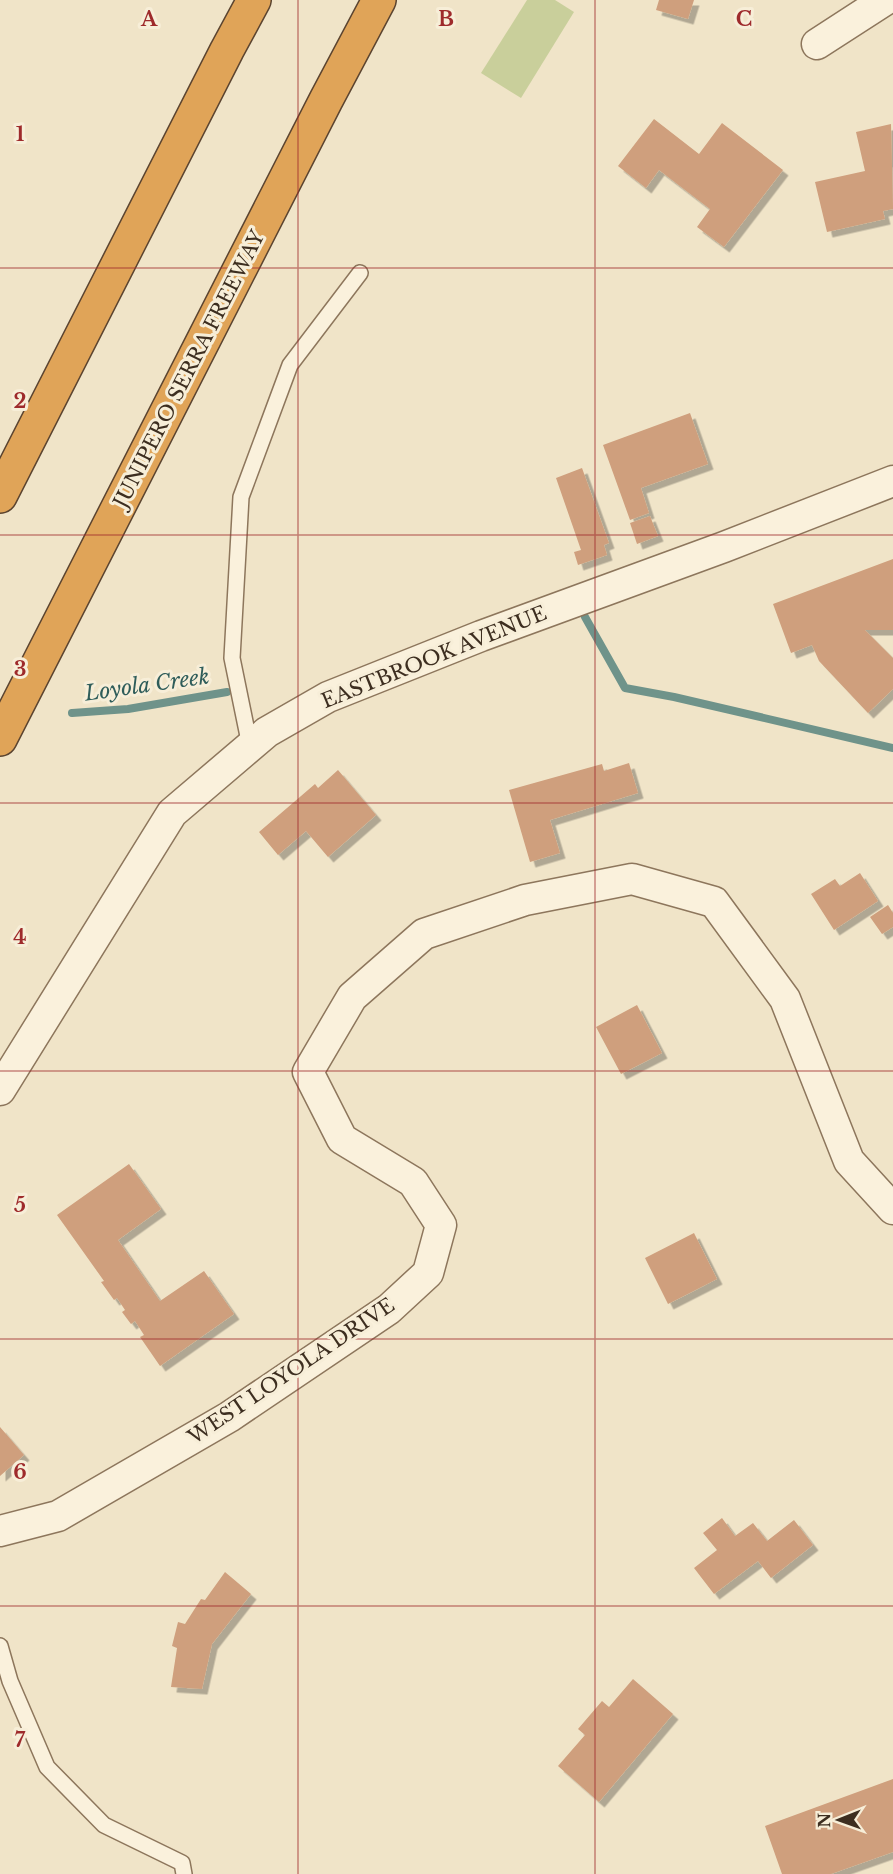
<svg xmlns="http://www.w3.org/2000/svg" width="893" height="1874" font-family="'Libre Baskerville',serif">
  <defs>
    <filter id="shadow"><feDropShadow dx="5.5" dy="5.5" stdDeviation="0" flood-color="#0004"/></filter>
  </defs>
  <rect width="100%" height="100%" fill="#f0e4c8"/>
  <path fill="#c9cf9b" d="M 527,0 L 555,0 L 574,12 L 521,98 L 481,73 Z"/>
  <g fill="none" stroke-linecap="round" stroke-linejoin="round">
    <path stroke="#6f938a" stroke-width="8" d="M 585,617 L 625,688 L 674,697 L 893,748
      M 72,713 L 128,709 L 227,692"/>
  </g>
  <path fill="#cf9f7d" filter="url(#shadow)" d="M 659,0 L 694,0 L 688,19 L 656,10 Z
    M 654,119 L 699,154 L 722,123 L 783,170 L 724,247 L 697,227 L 710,209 L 659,170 L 646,188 L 618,166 Z
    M 891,124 L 893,209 L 883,211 L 885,219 L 827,232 L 815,182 L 865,171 L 856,132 Z
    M 690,413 L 708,464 L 641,488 L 649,513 L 630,520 L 603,445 Z
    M 582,468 L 609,543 L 604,545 L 607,555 L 578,565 L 574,552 L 581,550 L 556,478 Z
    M 650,516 L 658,536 L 637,544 L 630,523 Z
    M 893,559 L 893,630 L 865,630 L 893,658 L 893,689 L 868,713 L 819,661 L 812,645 L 791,653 L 773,604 Z
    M 629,763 L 638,793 L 550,820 L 560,853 L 530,862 L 509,790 L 602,764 L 604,771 Z
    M 338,770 L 376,815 L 328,857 L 306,831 L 278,855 L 259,832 L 315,784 L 318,788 Z
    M 860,873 L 878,901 L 834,930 L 811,894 L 835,879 L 840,886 Z
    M 888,905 L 893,913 L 893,927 L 882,934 L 870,917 Z
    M 637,1005 L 662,1053 L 621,1074 L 596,1027 Z
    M 129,1164 L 161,1209 L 118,1240 L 160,1301 L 204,1271 L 234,1314 L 160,1366 L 140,1337 L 144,1335 L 135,1321 L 131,1324 L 122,1312 L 125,1310 L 117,1298 L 114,1300 L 101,1282 L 104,1281 L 57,1215 Z
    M 694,1233 L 717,1279 L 668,1304 L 645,1258 Z
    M 0,1427 L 24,1455 L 0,1476 Z
    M 722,1518 L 735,1536 L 753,1523 L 767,1541 L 794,1520 L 813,1545 L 771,1578 L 758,1561 L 714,1594 L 694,1568 L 717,1550 L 703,1533 Z
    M 225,1572 L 251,1594 L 212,1644 L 202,1689 L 171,1687 L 177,1648 L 172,1646 L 178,1622 L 185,1624 L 201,1599 L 205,1600 Z
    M 633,1679 L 673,1714 L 599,1802 L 558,1766 L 585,1735 L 578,1729 L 602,1701 L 609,1707 Z
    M 893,1779 L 893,1852 L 831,1874 L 782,1874 L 765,1826 Z"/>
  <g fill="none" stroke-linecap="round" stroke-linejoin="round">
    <g stroke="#8d765c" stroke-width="18">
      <path id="lane" d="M 250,746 L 232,658 L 241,497 L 290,365 L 360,273
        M 0,1646 L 10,1681 L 47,1767 L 104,1825 L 182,1863 L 184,1874"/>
    </g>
    <g stroke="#8d765c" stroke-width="33">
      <path id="street" d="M 817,44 L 885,0
        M 0,1090 L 172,813 L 267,732 L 328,697 L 481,636 L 724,547 L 893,481
        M 0,1531 L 58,1516 L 229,1417 L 389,1309 L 428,1273 L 441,1225 L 413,1182 L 342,1139 L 308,1072 L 352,997 L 424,934 L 525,900 L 632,879 L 714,902 L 785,999 L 849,1161 L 893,1209"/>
    </g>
    <g stroke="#5b4430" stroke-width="36">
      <path id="highway" d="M 0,496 L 227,50 L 254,0
        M 0,739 L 326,100 L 379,0"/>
    </g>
    <use href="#lane" stroke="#faf1dc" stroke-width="15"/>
    <use href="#street" stroke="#faf1dc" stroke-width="30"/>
    <use href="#highway" stroke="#e0a458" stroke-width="33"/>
  </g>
  <path fill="none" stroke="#9e2a2b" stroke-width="1.5" stroke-opacity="0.55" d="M 298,0 L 298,1874M 595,0 L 595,1874M 0,268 L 893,268M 0,535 L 893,535M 0,803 L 893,803M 0,1071 L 893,1071M 0,1339 L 893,1339M 0,1606 L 893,1606"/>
  <g text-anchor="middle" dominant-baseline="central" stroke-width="6" stroke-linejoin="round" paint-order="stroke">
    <g font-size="20" fill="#3d2e20" stroke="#f7eed8">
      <text transform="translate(189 369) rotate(-63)">JUNIPERO SERRA FREEWAY</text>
      <text transform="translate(434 657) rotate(-22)">EASTBROOK AVENUE</text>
      <text transform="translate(291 1371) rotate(-34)">WEST LOYOLA DRIVE</text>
    </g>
    <g font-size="21" font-style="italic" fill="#2f5d5a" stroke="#f7eed8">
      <text transform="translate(147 685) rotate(-8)">Loyola Creek</text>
    </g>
  </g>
  <g font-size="20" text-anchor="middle" font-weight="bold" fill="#9e2a2b" stroke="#f7eed8" stroke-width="6" stroke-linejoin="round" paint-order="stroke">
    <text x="149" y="26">A</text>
    <text x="446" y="26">B</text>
    <text x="744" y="26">C</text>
    <text x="20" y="141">1</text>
    <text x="20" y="408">2</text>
    <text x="20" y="676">3</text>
    <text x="20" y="944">4</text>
    <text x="20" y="1212">5</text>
    <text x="20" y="1479">6</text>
    <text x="20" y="1747">7</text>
  </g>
  <g transform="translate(839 1820) rotate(269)" stroke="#f7eed8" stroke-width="4.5" paint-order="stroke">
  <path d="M0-4.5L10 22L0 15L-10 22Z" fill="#3d2e20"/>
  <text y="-9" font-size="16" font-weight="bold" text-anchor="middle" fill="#3d2e20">N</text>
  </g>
</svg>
